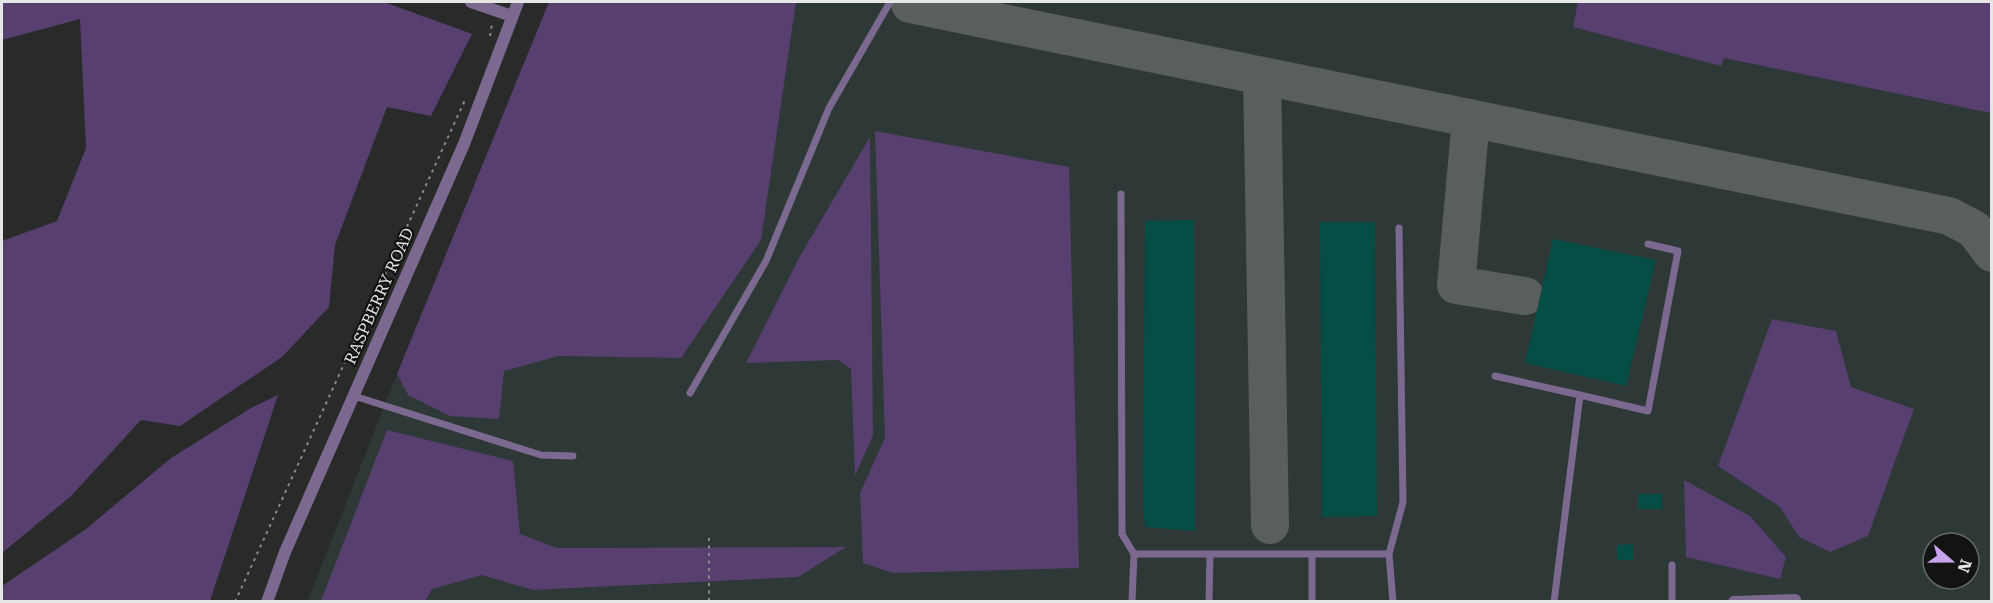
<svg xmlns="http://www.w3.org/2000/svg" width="1993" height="603" font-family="'Roboto Serif',serif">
  <rect width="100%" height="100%" fill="#282b2a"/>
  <path fill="#2e3836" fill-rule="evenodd" d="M 559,2 L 1991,2 L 1991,601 L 307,602 L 397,374 L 408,395 ZM 1933,543 L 1969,543 L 1969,579 L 1933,579 Z"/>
  <path fill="#573f6f" d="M 2,2 L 384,2 L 472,34 L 431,116 L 387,107 L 335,245 L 329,307 L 282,357 L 180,426 L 141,420 L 71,496 L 2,553 L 2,241 L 57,221 L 86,148 L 80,19 L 2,40 Z
    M 549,2 L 796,2 L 761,240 L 681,358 L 558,356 L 504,371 L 499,419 L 450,416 L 408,395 L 397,374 Z
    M 1578,2 L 1991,2 L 1991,113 L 1724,58 L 1721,66 L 1573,27 Z
    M 875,131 L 1069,167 L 1079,568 L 893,573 L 863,563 L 860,493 L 885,438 Z
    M 870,137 L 873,435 L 855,476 L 851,369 L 838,360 L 746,363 L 800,256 Z
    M 1772,319 L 1836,331 L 1851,387 L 1914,409 L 1868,536 L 1830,552 L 1799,537 L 1780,507 L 1718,466 Z
    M 278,395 L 210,601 L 2,601 L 2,586 L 86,529 L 171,458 L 251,408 Z
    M 387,430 L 513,461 L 520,534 L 557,548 L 846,547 L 798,577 L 533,590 L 482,575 L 432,589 L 425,601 L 321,601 Z
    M 1684,480 L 1750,516 L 1786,557 L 1780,579 L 1686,557 Z"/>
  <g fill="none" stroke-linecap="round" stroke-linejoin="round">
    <path stroke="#5a5e5c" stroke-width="38" d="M 910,4 L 1949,216 L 1974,229 L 1992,253
      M 1262,76 L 1270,525
      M 1471,118 L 1456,285 L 1525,296"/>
  </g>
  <path fill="#054d45" d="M 1194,220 L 1195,522 L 1195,531 L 1145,527 L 1143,504 L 1145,221 Z
    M 1320,222 L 1375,222 L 1377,516 L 1322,517 Z
    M 1553,239 L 1656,260 L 1626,386 L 1525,363 Z
    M 1638,494 L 1662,494 L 1662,509 L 1638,509 Z
    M 1633,544 L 1633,560 L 1617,560 L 1617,545 Z"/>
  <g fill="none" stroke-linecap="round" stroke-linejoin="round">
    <path stroke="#888b8a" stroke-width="2" stroke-dasharray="3 4.5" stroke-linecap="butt" d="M 490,36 L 492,24
      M 709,538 L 709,602
      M 235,602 L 465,100"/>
    <path stroke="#7c6990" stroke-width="7" d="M 1121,194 L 1122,534 L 1134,554 L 1389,554 L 1403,502 L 1399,228
      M 1495,376 L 1580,395 L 1554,602
      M 690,393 L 766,261 L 829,108 L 890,2
      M 1580,395 L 1648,411 L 1678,251 L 1648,244
      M 354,396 L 541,455 L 573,456
      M 1312,554 L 1312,602
      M 1389,554 L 1393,602
      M 1672,565 L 1672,602
      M 1132,602 L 1134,554
      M 1209,602 L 1210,554"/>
    <path stroke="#7c6990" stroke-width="12" d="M 471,2 L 512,16
      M 1734,602 L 1795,600"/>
    <path stroke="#7c6990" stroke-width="12" d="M 267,602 L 285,552 L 464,144 L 518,2"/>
  </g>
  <g text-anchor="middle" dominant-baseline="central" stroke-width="4.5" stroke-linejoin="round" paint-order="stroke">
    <g font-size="16" fill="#e5e7e6" stroke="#121313">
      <text transform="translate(379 296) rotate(-66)">RASPBERRY ROAD</text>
    </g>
  </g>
  <rect width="1993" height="603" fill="none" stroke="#e5e7e6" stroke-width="6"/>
  <g transform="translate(1951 561) rotate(110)"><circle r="28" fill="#121313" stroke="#666867" stroke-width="1.5"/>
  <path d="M0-4.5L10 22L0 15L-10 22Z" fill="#c9a5ee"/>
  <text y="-9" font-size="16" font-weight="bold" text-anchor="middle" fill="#e5e7e6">N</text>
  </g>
</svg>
